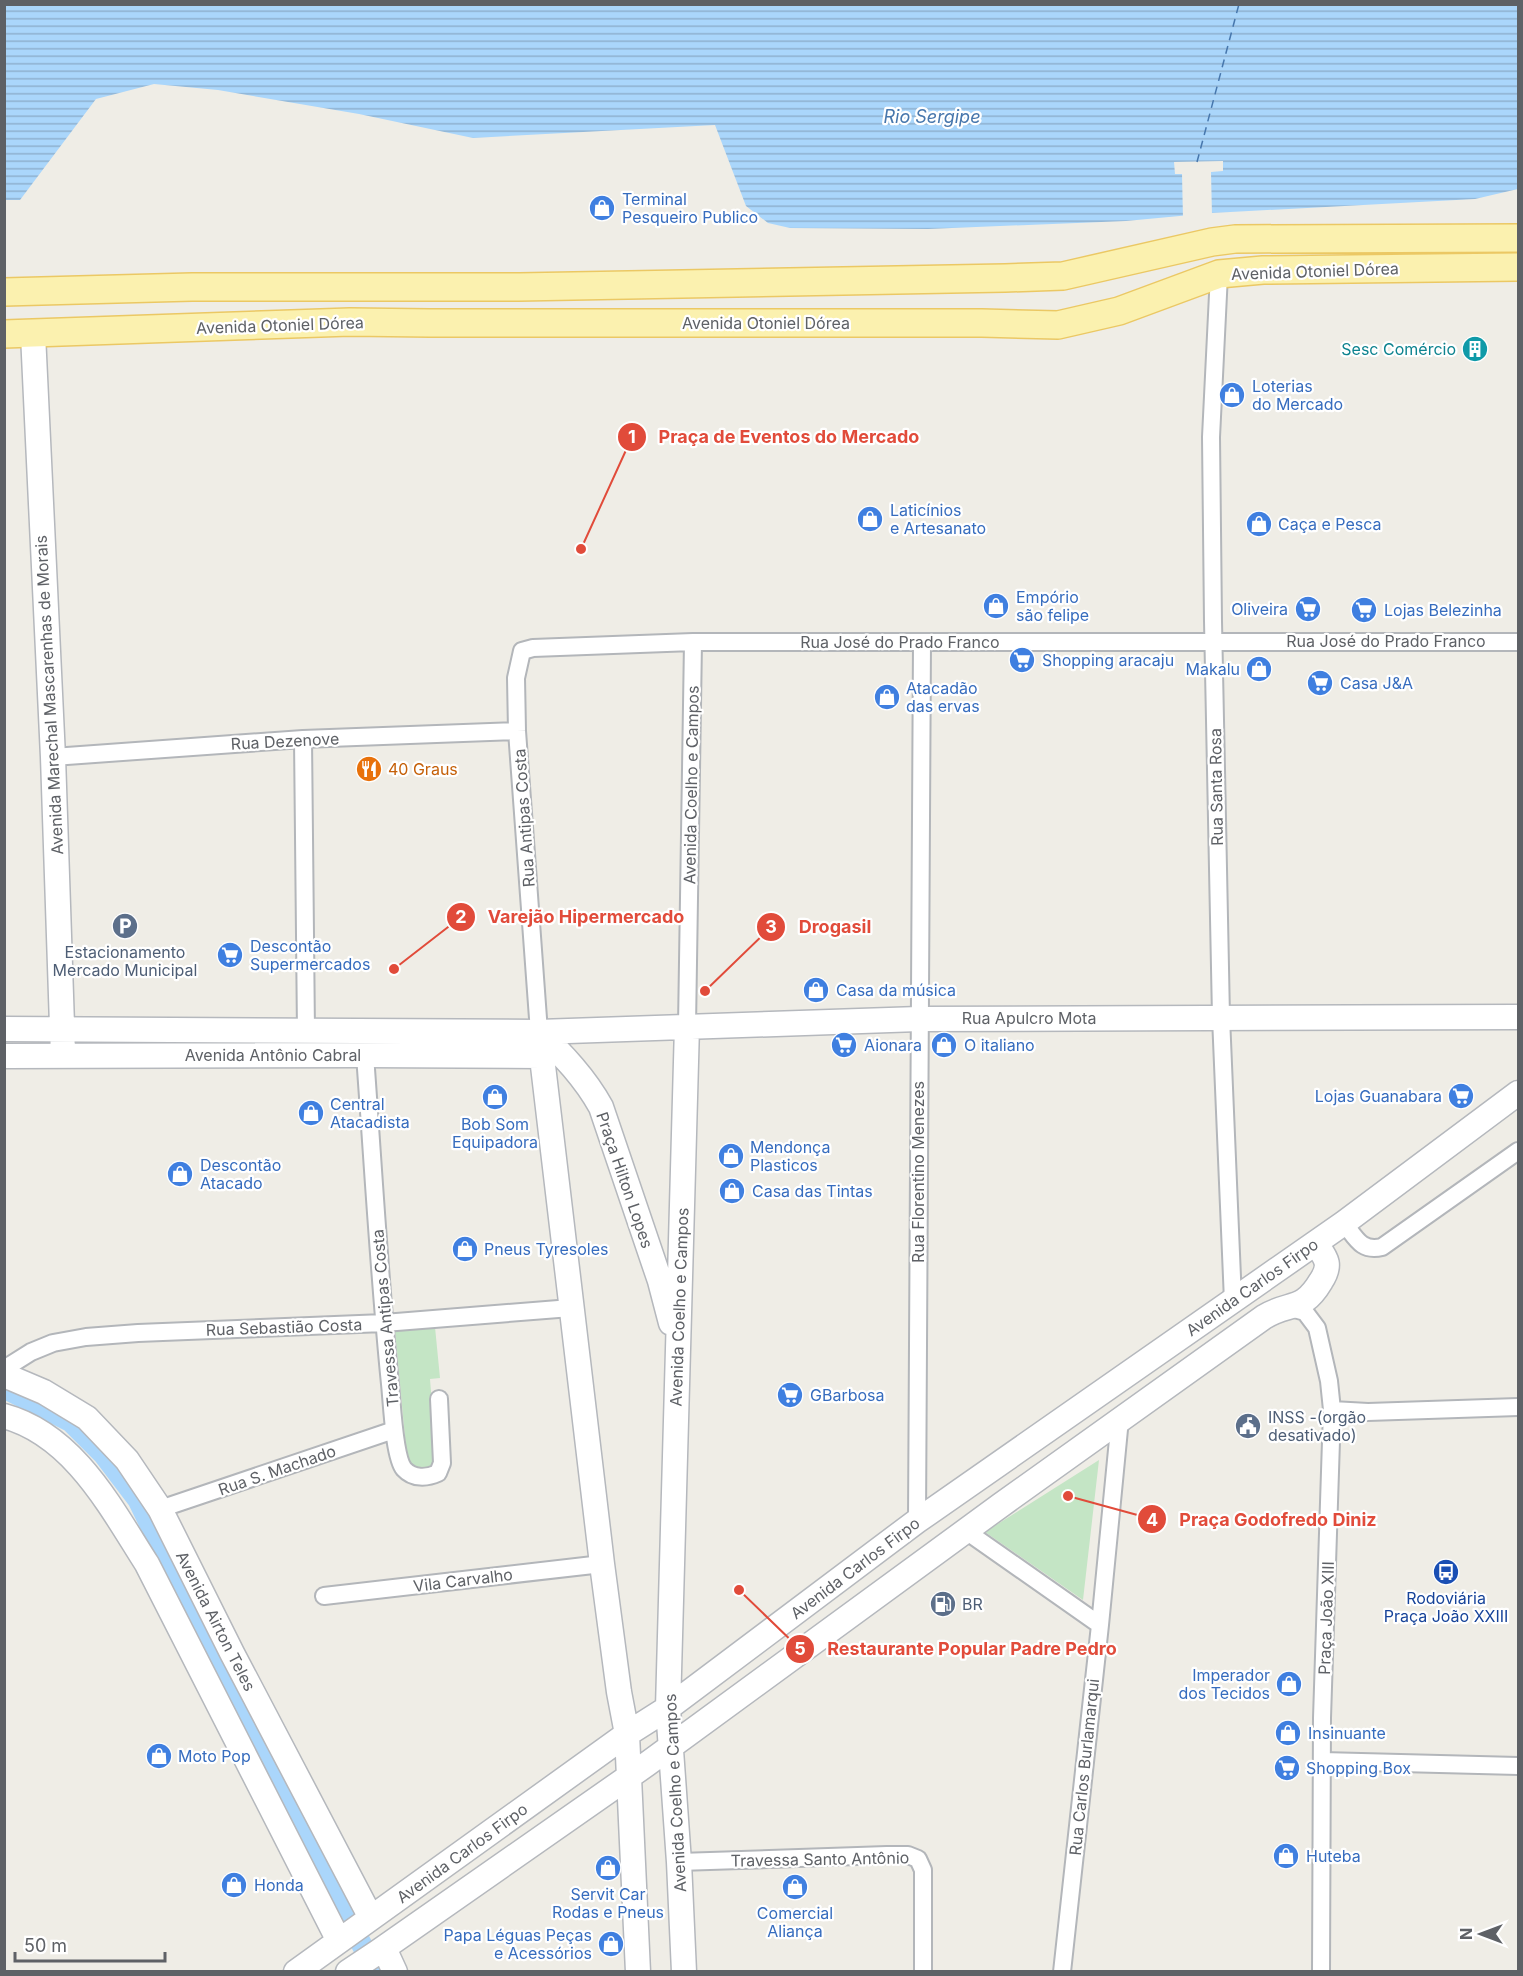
<svg xmlns="http://www.w3.org/2000/svg" width="1523" height="1976" font-family="Inter,sans-serif">
  <defs>
    <pattern id="water-rules" width="6" height="5" patternUnits="userSpaceOnUse" patternTransform="scale(1.5)"><rect width="6" height="5" fill="#aad6fb"/><path d="M0 2.5h6" fill="none" stroke="#8eb1cf"/></pattern>
  </defs>
  <rect width="100%" height="100%" fill="#efede6"/>
  <path fill="#c4e5c5" d="M 435,1327 L 440,1378 L 430,1379 L 437,1467 L 408,1470 L 395,1330 Z
    M 1099,1460 L 1083,1600 L 985,1532 Z"/>
  <path fill="url(#water-rules)" d="M 5,5 L 1518,5 L 1518,189 L 1475,199 L 1212,213 L 1126,221 L 928,229 L 790,228 L 768,223 L 746,206 L 715,125 L 473,138 L 359,114 L 218,90 L 154,84 L 96,99 L 20,200 L 5,200 Z"/>
  <path fill="#efede6" d="M 1223,161 L 1223,171 L 1211,172 L 1212,216 L 1183,219 L 1182,174 L 1175,174 L 1174,162 Z"/>
  <g fill="none" stroke-linecap="round" stroke-linejoin="round">
    <path stroke="#aad6fb" stroke-width="21" d="M 4,1388 L 71,1422 L 103,1454 L 138,1500 L 248,1726 L 376,1972"/>
    <path stroke="#4777ad" stroke-width="1.5" stroke-dasharray="8 6" stroke-linecap="butt" d="M 1197,162 L 1239,4"/>
    <g stroke="#b3b6ba" stroke-width="20">
      <path id="street" d="M 1219,274 L 1211,437 L 1213,621 L 1221,1017 L 1233,1301
        M 303,739 L 306,1032
        M 53,757 L 303,739 L 517,731
        M 687,1026 L 693,642
        M 539,1032 L 517,731 L 516,678 L 522,651 L 533,648 L 693,642 L 1518,642
        M 365,1055 C 373,1164 379,1274 390,1384 C 392,1402 394,1457 404,1469 C 413,1479 427,1478 438,1473 L 442,1463 L 439,1399
        M 1344,1223 C 1356,1238 1361,1252 1382,1247 L 1518,1151
        M 1291,1308 L 1305,1312 L 1317,1328 L 1329,1381 L 1332,1410 L 1322,1718 L 1321,1972
        M 4,1369 L 31,1352 L 53,1343 L 86,1337 L 138,1333 L 384,1323 L 571,1308
        M 1332,1410 L 1368,1412 L 1518,1407
        M 160,1509 L 394,1430
        M 917,1521 L 922,642
        M 966,1531 L 1100,1625
        M 324,1596 L 602,1564
        M 1322,1761 L 1518,1766
        M 679,1862 L 887,1855 L 908,1855 L 918,1859 L 923,1870 L 923,1972
        M 1062,1972 L 1100,1625 L 1120,1419"/>
    </g>
    <g stroke="#b5b8bd" stroke-width="27">
      <path id="secondary" d="M 33,334 L 53,757 L 63,1055
        M 4,1029 L 539,1032 L 919,1019 L 1518,1017
        M 539,1032 L 602,1564 L 619,1692 L 627,1734 L 638,1972
        M 539,1032 C 563,1055 585,1078 601,1107 L 660,1281 L 671,1323
        M 4,1056 L 365,1055 L 542,1056
        M 4,1375 L 44,1392 L 87,1418 L 127,1460 L 160,1509 L 232,1653 L 371,1918
        M 4,1416 C 74,1435 111,1508 147,1564 L 339,1941
        M 384,1948 L 395,1972
        M 296,1972 L 627,1734 L 668,1708 L 917,1521 L 1344,1223 L 1518,1093
        M 348,1972 L 378,1952 L 647,1764 L 1001,1505 L 1264,1317 C 1290,1301 1302,1313 1321,1281 C 1332,1264 1326,1258 1316,1244
        M 684,1972 L 679,1862 L 668,1708 L 687,1026"/>
    </g>
    <g stroke="#ebc864" stroke-width="30">
      <path id="primary" d="M 4,292 L 192,287 L 519,287 L 1005,278 L 1063,276 L 1212,242 L 1235,239 L 1518,238
        M 4,334 L 350,322 L 430,323 L 982,323 L 1058,325 L 1119,311 L 1219,274 L 1263,270 L 1518,267"/>
    </g>
    <use href="#street" stroke="#fff" stroke-width="16"/>
    <use href="#secondary" stroke="#fff" stroke-width="24"/>
    <use href="#primary" stroke="#fbf1af" stroke-width="27"/>
  </g>
  <defs>
    <g id="shop-disc" transform="scale(1.35)"><circle r="9.5" fill="#3f7fe0" stroke="#fff"/><path d="M-5-2.5h2.3a2.7 3.5 0 0 1 5.4 0H5L5.5 6h-11ZM-1.5-2.5h3a1.5 2.3 0 0 0-3 0Z" fill="#fff"/></g>
    <g id="building-disc" transform="scale(1.35)"><circle r="9.5" fill="#0f9aa8" stroke="#fff"/><path d="M-4-6H4V6H1V3H-1V6H-4ZM-2.5-4.3h1.7v1.8h-1.7ZM.8-4.3h1.7v1.8H.8ZM-2.5-1h1.7V.8h-1.7ZM.8-1h1.7V.8H.8Z" fill="#fff"/></g>
    <g id="supermarket-disc" transform="scale(1.35)"><circle r="9.5" fill="#3f7fe0" stroke="#fff"/><path d="M-6-5.5h2.5l.6 2H6L4.5 2H-2.5L-4.4-4H-6ZM-1.5 3.2a1.3 1.3 0 1 0 .1 0ZM3 3.2a1.3 1.3 0 1 0 .1 0Z" fill="#fff"/></g>
    <g id="restaurant-disc" transform="scale(1.35)"><circle r="9.5" fill="#e8710a" stroke="#fff"/><path d="M-5-6h1v4h1v-4h1v4h1v-4h1v5L-1.5 .5V6h-2V.5L-5-1ZM5-6V6H3V1.5H1.5Q1.5-4 5-6Z" fill="#fff"/></g>
    <g id="parking-disc" transform="scale(1.35)"><circle r="9.5" fill="#5c6f8a" stroke="#fff"/><path d="M-3.5-5.5H1a3.5 3.5 0 0 1 0 7H-1V5.5H-3.5ZM-1-3.4V-.6H.8a1.4 1.4 0 0 0 0-2.8Z" fill="#fff"/></g>
    <g id="civic-disc" transform="scale(1.35)"><circle r="9.5" fill="#5c6f8a" stroke="#fff"/><path d="M-.6-6.5H3V-4.5H.6V-3L4-1V1h2V6H-6V1h2V-1L-.6-3ZM-1.2 2.5V6h2.4V2.5Z" fill="#fff"/></g>
    <g id="bus-disc" transform="scale(1.35)"><circle r="9.5" fill="#1a4fb4" stroke="#fff"/><path d="M-5-6H5V4H4V6H2V4H-2V6H-4V4H-5ZM-3.5-4V0h7V-4ZM-3.5 1.2v1.5H-2V1.2ZM2 1.2v1.5H3.5V1.2Z" fill="#fff"/></g>
    <g id="fuel-disc" transform="scale(1.35)"><circle r="9.5" fill="#5c6f8a" stroke="#fff"/><path d="M-5.5-6h7V0h2V4h1.3V-2.5L3-4.5l.8-.8L6-3V5H2.5V1h-1V6h-7ZM-4.2-4.7v3.2H.2V-4.7Z" fill="#fff"/></g>
  </defs>
  <g fill-rule="evenodd">
    <use href="#shop-disc" x="602" y="208"/>
    <use href="#building-disc" x="1475" y="349"/>
    <use href="#shop-disc" x="1232" y="395"/>
    <use href="#shop-disc" x="870" y="519"/>
    <use href="#shop-disc" x="1259" y="524"/>
    <use href="#shop-disc" x="996" y="606"/>
    <use href="#supermarket-disc" x="1308" y="609"/>
    <use href="#supermarket-disc" x="1364" y="610"/>
    <use href="#supermarket-disc" x="1022" y="660"/>
    <use href="#shop-disc" x="1259" y="669"/>
    <use href="#supermarket-disc" x="1320" y="683"/>
    <use href="#shop-disc" x="887" y="697"/>
    <use href="#restaurant-disc" x="369" y="769"/>
    <use href="#parking-disc" x="125" y="926"/>
    <use href="#supermarket-disc" x="230" y="955"/>
    <use href="#shop-disc" x="816" y="990"/>
    <use href="#supermarket-disc" x="844" y="1045"/>
    <use href="#shop-disc" x="944" y="1045"/>
    <use href="#supermarket-disc" x="1461" y="1096"/>
    <use href="#shop-disc" x="495" y="1097"/>
    <use href="#shop-disc" x="311" y="1113"/>
    <use href="#shop-disc" x="731" y="1156"/>
    <use href="#shop-disc" x="180" y="1174"/>
    <use href="#shop-disc" x="732" y="1191"/>
    <use href="#shop-disc" x="465" y="1249"/>
    <use href="#supermarket-disc" x="790" y="1395"/>
    <use href="#civic-disc" x="1248" y="1426"/>
    <use href="#bus-disc" x="1446" y="1572"/>
    <use href="#fuel-disc" x="943" y="1604"/>
    <use href="#shop-disc" x="1289" y="1684"/>
    <use href="#shop-disc" x="1288" y="1733"/>
    <use href="#shop-disc" x="159" y="1756"/>
    <use href="#supermarket-disc" x="1287" y="1768"/>
    <use href="#shop-disc" x="1286" y="1856"/>
    <use href="#shop-disc" x="608" y="1868"/>
    <use href="#shop-disc" x="234" y="1885"/>
    <use href="#shop-disc" x="795" y="1887"/>
    <use href="#shop-disc" x="611" y="1944"/>
  </g>
  <g text-anchor="middle" dominant-baseline="central" stroke-width="4.5" stroke-linejoin="round" paint-order="stroke">
    <g font-size="16" fill="#366cbe" stroke="#fff" text-anchor="start">
      <text x="622" y="199">Terminal<tspan x="622" dy="18">Pesqueiro Publico</tspan></text>
      <text x="1252" y="386">Loterias<tspan x="1252" dy="18">do Mercado</tspan></text>
      <text x="890" y="510">Laticínios<tspan x="890" dy="18">e Artesanato</tspan></text>
      <text x="1278" y="524">Caça e Pesca</text>
      <text x="1016" y="597">Empório<tspan x="1016" dy="18">são felipe</tspan></text>
      <text x="1288" y="609" text-anchor="end">Oliveira</text>
      <text x="1384" y="610">Lojas Belezinha</text>
      <text x="1042" y="660">Shopping aracaju</text>
      <text x="1240" y="669" text-anchor="end">Makalu</text>
      <text x="1340" y="683">Casa J&amp;A</text>
      <text x="906" y="688">Atacadão<tspan x="906" dy="18">das ervas</tspan></text>
      <text x="250" y="946">Descontão<tspan x="250" dy="18">Supermercados</tspan></text>
      <text x="836" y="990">Casa da música</text>
      <text x="864" y="1045">Aionara</text>
      <text x="964" y="1045">O italiano</text>
      <text x="1442" y="1096" text-anchor="end">Lojas Guanabara</text>
      <text x="330" y="1104">Central<tspan x="330" dy="18">Atacadista</tspan></text>
      <text x="495" y="1124" text-anchor="middle">Bob Som<tspan x="495" dy="18">Equipadora</tspan></text>
      <text x="750" y="1147">Mendonça<tspan x="750" dy="18">Plasticos</tspan></text>
      <text x="200" y="1165">Descontão<tspan x="200" dy="18">Atacado</tspan></text>
      <text x="752" y="1191">Casa das Tintas</text>
      <text x="484" y="1249">Pneus Tyresoles</text>
      <text x="810" y="1395">GBarbosa</text>
      <text x="1270" y="1675" text-anchor="end">Imperador<tspan x="1270" dy="18">dos Tecidos</tspan></text>
      <text x="1308" y="1733">Insinuante</text>
      <text x="178" y="1756">Moto Pop</text>
      <text x="1306" y="1768">Shopping Box</text>
      <text x="1306" y="1856">Huteba</text>
      <text x="254" y="1885">Honda</text>
      <text x="608" y="1894" text-anchor="middle">Servit Car<tspan x="608" dy="18">Rodas e Pneus</tspan></text>
      <text x="795" y="1913" text-anchor="middle">Comercial<tspan x="795" dy="18">Aliança</tspan></text>
      <text x="592" y="1935" text-anchor="end">Papa Léguas Peças<tspan x="592" dy="18">e Acessórios</tspan></text>
    </g>
    <g font-size="16" fill="#5e6166" stroke="#fff">
      <text transform="translate(1315 271) rotate(-2)">Avenida Otoniel Dórea</text>
      <text x="766" y="323">Avenida Otoniel Dórea</text>
      <text transform="translate(280 325) rotate(-2)">Avenida Otoniel Dórea</text>
      <text x="1386" y="641">Rua José do Prado Franco</text>
      <text x="900" y="642">Rua José do Prado Franco</text>
      <text transform="translate(49 695) rotate(-93)">Avenida Marechal Mascarenhas de Morais</text>
      <text transform="translate(285 741) rotate(-3)">Rua Dezenove</text>
      <text transform="translate(691 785) rotate(-89)">Avenida Coelho e Campos</text>
      <text transform="translate(1216 787) rotate(-91)">Rua Santa Rosa</text>
      <text transform="translate(524 818) rotate(-94)">Rua Antipas Costa</text>
      <text x="1029" y="1018">Rua Apulcro Mota</text>
      <text x="273" y="1055">Avenida Antônio Cabral</text>
      <text transform="translate(918 1172) rotate(-90)">Rua Florentino Menezes</text>
      <text transform="translate(625 1180) rotate(71)">Praça Hilton Lopes</text>
      <text transform="translate(1252 1287) rotate(-35)">Avenida Carlos Firpo</text>
      <text transform="translate(679 1307) rotate(-88)">Avenida Coelho e Campos</text>
      <text transform="translate(385 1318) rotate(-95)">Travessa Antipas Costa</text>
      <text transform="translate(284 1327) rotate(-2)">Rua Sebastião Costa</text>
      <text transform="translate(277 1470) rotate(-19)">Rua S. Machado</text>
      <text transform="translate(855 1568) rotate(-37)">Avenida Carlos Firpo</text>
      <text transform="translate(463 1580) rotate(-7)">Vila Carvalho</text>
      <text transform="translate(1326 1618) rotate(-88)">Praça João XIII</text>
      <text transform="translate(216 1621) rotate(63)">Avenida Airton Teles</text>
      <text transform="translate(1084 1767) rotate(-84)">Rua Carlos Burlamarqui</text>
      <text transform="translate(675 1793) rotate(-93)">Avenida Coelho e Campos</text>
      <text transform="translate(462 1853) rotate(-36)">Avenida Carlos Firpo</text>
      <text transform="translate(820 1859) rotate(-1)">Travessa Santo Antônio</text>
    </g>
    <g font-size="16" fill="#0d838f" stroke="#fff" text-anchor="end">
      <text x="1456" y="349">Sesc Comércio</text>
    </g>
    <g font-size="16" fill="#c56008" stroke="#fff" text-anchor="start">
      <text x="388" y="769">40 Graus</text>
    </g>
    <g font-size="16" fill="#4e5e75" stroke="#fff" text-anchor="start">
      <text x="125" y="952" text-anchor="middle">Estacionamento<tspan x="125" dy="18">Mercado Municipal</tspan></text>
      <text x="1268" y="1417">INSS -(orgão<tspan x="1268" dy="18">desativado)</tspan></text>
      <text x="962" y="1604">BR</text>
    </g>
    <g font-size="16" fill="#164399" stroke="#fff">
      <text x="1446" y="1598">Rodoviária<tspan x="1446" dy="18">Praça João XXIII</tspan></text>
    </g>
    <g font-size="18" font-style="italic" fill="#4777ad" stroke="#fff">
      <text x="932" y="116">Rio Sergipe</text>
    </g>
  </g>
  <path fill="none" stroke="#e14b3a" stroke-width="2" d="M581 549L632 437M394 969L461 917M705 991L771 927M1068 1496L1152 1519M739 1590L800 1649"/>
  <g fill="#e14b3a" stroke="#fff" stroke-width="2">
    <circle cx="581" cy="549" r="6"/>
    <circle cx="394" cy="969" r="6"/>
    <circle cx="705" cy="991" r="6"/>
    <circle cx="1068" cy="1496" r="6"/>
    <circle cx="739" cy="1590" r="6"/>
    <circle cx="632" cy="437" r="15"/>
    <circle cx="461" cy="917" r="15"/>
    <circle cx="771" cy="927" r="15"/>
    <circle cx="1152" cy="1519" r="15"/>
    <circle cx="800" cy="1649" r="15"/>
  </g>
  <g font-size="18" text-anchor="middle" font-weight="bold" fill="#fff">
    <text x="632" y="443">1</text>
    <text x="461" y="923">2</text>
    <text x="771" y="933">3</text>
    <text x="1152" y="1526">4</text>
    <text x="800" y="1655">5</text>
  </g>
  <g font-size="18" text-anchor="middle" font-weight="bold" fill="#e14b3a" stroke="#fff" stroke-width="4.5" stroke-linejoin="round" paint-order="stroke">
    <text x="789" y="443">Praça de Eventos do Mercado</text>
    <text x="586" y="923">Varejão Hipermercado</text>
    <text x="835" y="933">Drogasil</text>
    <text x="1278" y="1526">Praça Godofredo Diniz</text>
    <text x="972" y="1655">Restaurante Popular Padre Pedro</text>
  </g>
  <rect width="1523" height="1976" fill="none" stroke="#5e6166" stroke-width="12"/>
  <g transform="translate(1481 1934) rotate(270)" stroke="#ffffff" stroke-width="4.5" paint-order="stroke">
  <path d="M0-4.5L10 22L0 15L-10 22Z" fill="#5e6166"/>
  <text y="-9" font-size="16" font-weight="bold" text-anchor="middle" fill="#5e6166">N</text>
  </g>
  <path d="M15 1952v9h150v-9" fill="none" stroke="#5e6166" stroke-width="3"/>
  <text x="24" y="1952" font-size="18" fill="#5e6166" stroke="#ffffff" stroke-width="4.5" paint-order="stroke">50 m</text>
</svg>
